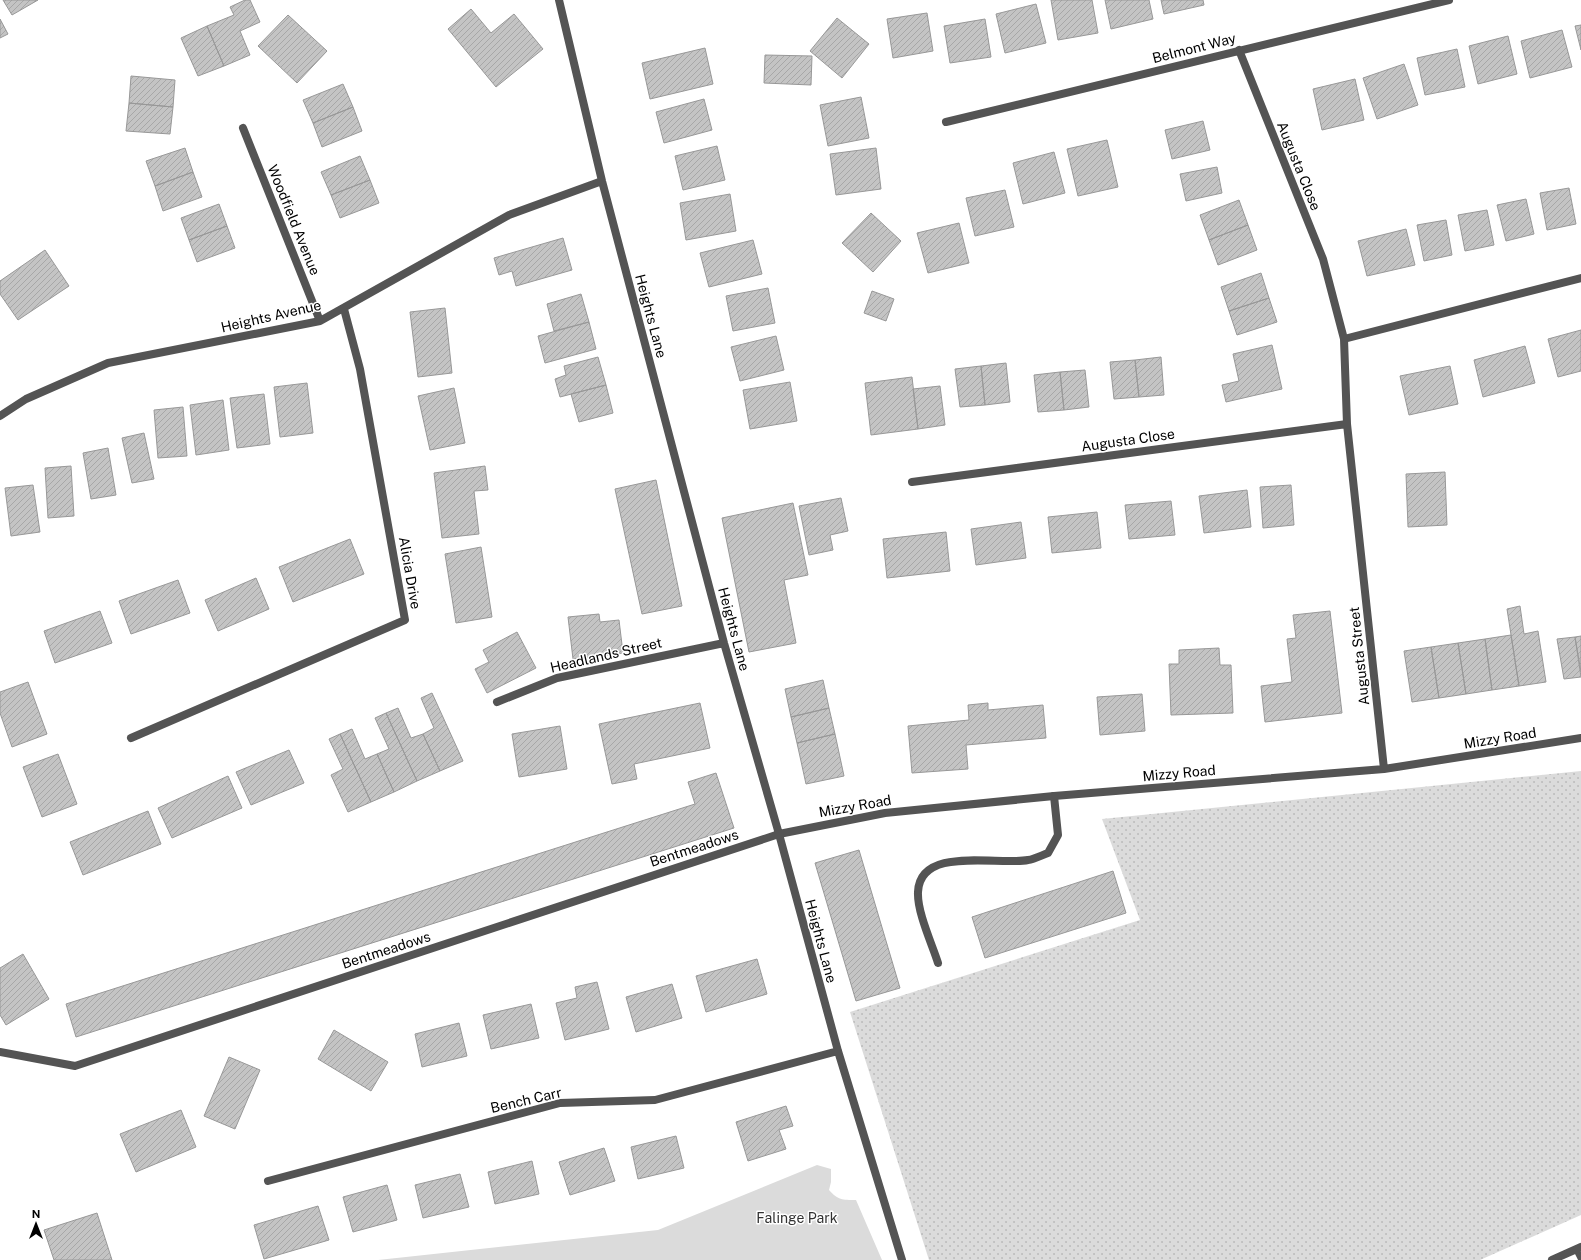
<svg xmlns="http://www.w3.org/2000/svg" width="1581" height="1260" font-family="'Public Sans',sans-serif">
  <defs>
    <pattern id="grass-dots" width="8" height="8" patternUnits="userSpaceOnUse"><rect width="8" height="8" fill="#dbdbdb"/><path d="M2 2h.1M6 6h.1" fill="none" stroke="#bababa" stroke-width="1.8" stroke-linecap="round"/></pattern>
    <pattern id="building-hatch" width="6" height="6" patternUnits="userSpaceOnUse"><rect width="6" height="6" fill="#c4c4c4"/><path d="M-1 1l2-2M0 6l6-6M5 7l2-2" fill="none" stroke="#a7a7a7"/></pattern>
  </defs>
  <rect width="100%" height="100%" fill="#fff"/>
  <path fill="url(#grass-dots)" d="M 1581,771 L 1581,1215 L 1480,1260 L 929,1260 L 850,1012 L 1140,920 L 1102,819 Z"/>
  <path fill="#dbdbdb" d="M 817,1165 L 831,1169 L 831,1182 L 829,1190 C 838,1200 842,1200 856,1200 L 882,1260 L 378,1260 L 658,1230 Z"/>
  <path fill="url(#building-hatch)" stroke="#989898" d="M 3,0 L 38,0 L 12,15 Z
    M 245,0 L 250,0 L 260,22 L 240,31 L 250,55 L 224,66 L 207,26 L 234,15 L 230,7 Z
    M 1051,0 L 1092,0 L 1098,33 L 1058,40 Z
    M 1105,0 L 1149,0 L 1153,19 L 1111,29 Z
    M 1161,0 L 1203,0 L 1204,5 L 1164,14 Z
    M 1036,4 L 1046,43 L 1005,53 L 996,14 Z
    M 471,9 L 491,33 L 514,14 L 543,49 L 496,87 L 448,29 Z
    M 927,13 L 933,51 L 893,58 L 887,19 Z
    M 288,15 L 327,51 L 297,83 L 258,46 Z
    M 837,18 L 869,44 L 842,78 L 810,51 Z
    M 0,19 L 8,34 L 0,38 Z
    M 985,19 L 991,57 L 950,63 L 944,26 Z
    M 1581,25 L 1581,50 L 1575,26 Z
    M 207,26 L 224,66 L 198,76 L 181,38 Z
    M 1562,30 L 1572,67 L 1530,78 L 1521,41 Z
    M 1508,36 L 1517,74 L 1478,84 L 1469,46 Z
    M 705,48 L 713,84 L 650,99 L 642,63 Z
    M 1457,49 L 1465,87 L 1425,95 L 1417,58 Z
    M 765,55 L 812,56 L 811,85 L 764,83 Z
    M 1404,64 L 1418,105 L 1377,119 L 1363,78 Z
    M 131,76 L 175,80 L 173,107 L 129,103 Z
    M 1355,79 L 1364,120 L 1322,130 L 1313,89 Z
    M 343,84 L 353,107 L 313,123 L 303,100 Z
    M 861,97 L 869,138 L 828,146 L 820,105 Z
    M 704,99 L 712,130 L 664,143 L 656,112 Z
    M 129,103 L 173,107 L 170,134 L 126,131 Z
    M 353,107 L 362,131 L 322,147 L 313,123 Z
    M 1203,121 L 1210,150 L 1172,159 L 1165,130 Z
    M 1107,140 L 1118,187 L 1078,196 L 1067,149 Z
    M 717,146 L 725,180 L 683,190 L 675,156 Z
    M 185,148 L 193,172 L 155,186 L 146,161 Z
    M 876,148 L 881,189 L 836,195 L 830,154 Z
    M 1054,152 L 1065,193 L 1023,204 L 1013,163 Z
    M 360,156 L 370,180 L 331,195 L 321,172 Z
    M 1217,167 L 1222,193 L 1186,201 L 1180,174 Z
    M 193,172 L 202,197 L 163,211 L 155,186 Z
    M 370,180 L 379,203 L 340,218 L 331,195 Z
    M 1569,188 L 1576,224 L 1547,230 L 1540,193 Z
    M 1005,190 L 1014,227 L 975,236 L 966,198 Z
    M 730,194 L 736,231 L 686,240 L 680,203 Z
    M 1526,199 L 1534,234 L 1506,241 L 1497,205 Z
    M 1239,200 L 1248,225 L 1209,240 L 1200,215 Z
    M 219,204 L 227,226 L 189,240 L 181,218 Z
    M 1487,210 L 1494,245 L 1465,251 L 1458,215 Z
    M 871,213 L 901,241 L 873,272 L 842,243 Z
    M 1446,220 L 1452,255 L 1424,261 L 1417,225 Z
    M 959,223 L 969,263 L 928,273 L 917,233 Z
    M 1248,225 L 1257,250 L 1218,265 L 1209,240 Z
    M 227,226 L 235,248 L 197,262 L 189,240 Z
    M 1406,229 L 1415,265 L 1367,276 L 1358,241 Z
    M 563,238 L 572,270 L 516,286 L 512,271 L 499,275 L 494,258 Z
    M 753,240 L 762,274 L 709,287 L 700,253 Z
    M 45,250 L 69,286 L 18,320 L 0,294 L 0,281 Z
    M 1261,273 L 1269,298 L 1229,311 L 1221,287 Z
    M 768,288 L 775,323 L 733,331 L 726,296 Z
    M 872,291 L 894,299 L 886,321 L 864,313 Z
    M 581,294 L 589,322 L 554,331 L 547,304 Z
    M 1269,298 L 1277,322 L 1237,335 L 1229,311 Z
    M 445,308 L 452,373 L 418,377 L 410,312 Z
    M 589,322 L 596,349 L 545,363 L 538,336 Z
    M 1581,330 L 1581,371 L 1558,377 L 1548,339 Z
    M 776,336 L 784,370 L 740,381 L 731,347 Z
    M 1272,345 L 1282,389 L 1226,402 L 1222,385 L 1239,381 L 1233,354 Z
    M 1525,346 L 1535,383 L 1483,397 L 1474,360 Z
    M 598,357 L 606,385 L 560,397 L 555,379 L 566,375 L 564,366 Z
    M 1161,357 L 1164,395 L 1139,397 L 1135,360 Z
    M 1135,360 L 1139,397 L 1114,399 L 1110,362 Z
    M 1006,363 L 1010,402 L 985,405 L 981,366 Z
    M 981,366 L 985,405 L 960,407 L 955,369 Z
    M 1450,366 L 1458,404 L 1409,415 L 1400,376 Z
    M 1085,370 L 1089,407 L 1064,410 L 1060,372 Z
    M 1060,372 L 1064,410 L 1038,412 L 1034,375 Z
    M 912,377 L 918,429 L 871,435 L 865,383 Z
    M 790,382 L 797,421 L 750,429 L 743,390 Z
    M 307,383 L 313,433 L 280,437 L 274,387 Z
    M 606,385 L 613,413 L 579,422 L 571,394 Z
    M 940,386 L 945,425 L 918,429 L 913,389 Z
    M 454,388 L 465,443 L 430,450 L 418,396 Z
    M 264,394 L 270,444 L 237,448 L 230,398 Z
    M 223,400 L 229,450 L 196,455 L 190,405 Z
    M 183,407 L 187,456 L 158,458 L 154,410 Z
    M 144,433 L 154,479 L 132,483 L 122,438 Z
    M 108,448 L 116,495 L 91,499 L 83,453 Z
    M 71,466 L 74,516 L 48,518 L 45,468 Z
    M 485,466 L 488,490 L 474,491 L 479,534 L 442,538 L 434,473 Z
    M 1445,472 L 1447,525 L 1408,527 L 1406,474 Z
    M 656,480 L 682,606 L 642,614 L 615,489 Z
    M 33,485 L 40,532 L 11,536 L 5,488 Z
    M 1291,485 L 1294,525 L 1263,528 L 1260,487 Z
    M 1247,490 L 1251,527 L 1204,533 L 1199,496 Z
    M 841,498 L 848,531 L 830,535 L 833,550 L 809,555 L 799,506 Z
    M 1171,501 L 1175,535 L 1129,539 L 1125,505 Z
    M 793,503 L 808,575 L 784,580 L 796,643 L 749,652 L 722,518 Z
    M 1097,512 L 1101,548 L 1052,553 L 1048,517 Z
    M 1021,522 L 1026,558 L 976,565 L 971,529 Z
    M 946,532 L 950,571 L 887,578 L 883,539 Z
    M 350,539 L 364,574 L 293,602 L 279,567 Z
    M 481,547 L 492,617 L 456,623 L 445,554 Z
    M 256,578 L 269,609 L 218,631 L 205,600 Z
    M 178,580 L 190,613 L 131,634 L 119,601 Z
    M 1520,606 L 1524,634 L 1538,631 L 1546,682 L 1519,686 L 1507,609 Z
    M 100,611 L 112,643 L 55,663 L 44,631 Z
    M 1330,611 L 1342,713 L 1265,722 L 1261,686 L 1292,682 L 1287,639 L 1296,638 L 1293,615 Z
    M 599,614 L 600,622 L 619,620 L 623,653 L 573,659 L 568,617 Z
    M 517,632 L 536,668 L 487,693 L 475,669 L 489,662 L 483,650 Z
    M 1511,635 L 1519,686 L 1492,690 L 1485,639 Z
    M 1581,636 L 1581,672 L 1575,637 Z
    M 1575,637 L 1581,677 L 1564,679 L 1557,639 Z
    M 1485,639 L 1492,690 L 1466,694 L 1458,643 Z
    M 1458,643 L 1466,694 L 1439,698 L 1431,647 Z
    M 1431,647 L 1439,698 L 1412,702 L 1404,651 Z
    M 1219,648 L 1220,665 L 1231,665 L 1233,713 L 1171,715 L 1169,664 L 1179,664 L 1179,650 Z
    M 823,680 L 829,708 L 791,717 L 785,689 Z
    M 28,682 L 47,734 L 12,747 L 0,713 L 0,692 Z
    M 432,693 L 463,761 L 440,771 L 423,734 L 434,728 L 421,698 Z
    M 1142,694 L 1145,731 L 1100,735 L 1097,697 Z
    M 700,703 L 710,748 L 634,764 L 637,779 L 612,784 L 599,724 Z
    M 988,703 L 988,710 L 1043,705 L 1046,738 L 966,745 L 968,769 L 912,773 L 908,726 L 969,720 L 968,705 Z
    M 398,708 L 411,738 L 423,734 L 440,771 L 417,781 L 386,713 Z
    M 829,708 L 835,734 L 797,743 L 791,717 Z
    M 386,713 L 417,781 L 394,792 L 377,754 L 389,749 L 375,718 Z
    M 560,726 L 567,769 L 519,777 L 512,734 Z
    M 352,729 L 365,759 L 377,754 L 394,792 L 371,802 L 340,734 Z
    M 340,734 L 371,802 L 348,812 L 331,775 L 343,769 L 329,739 Z
    M 835,734 L 844,776 L 806,784 L 797,743 Z
    M 289,750 L 304,783 L 251,805 L 236,772 Z
    M 58,754 L 77,804 L 42,817 L 23,767 Z
    M 716,773 L 734,828 L 76,1037 L 66,1004 L 695,804 L 688,782 Z
    M 228,776 L 242,808 L 172,838 L 158,808 Z
    M 148,811 L 161,844 L 83,875 L 70,842 Z
    M 859,850 L 900,988 L 856,1001 L 815,863 Z
    M 1113,871 L 1126,913 L 985,958 L 972,917 Z
    M 23,954 L 49,999 L 6,1025 L 0,1015 L 0,968 Z
    M 757,959 L 767,994 L 706,1012 L 696,976 Z
    M 597,982 L 609,1029 L 565,1040 L 556,1003 L 577,998 L 575,987 Z
    M 672,984 L 682,1018 L 636,1032 L 626,997 Z
    M 531,1004 L 539,1038 L 491,1049 L 483,1015 Z
    M 459,1023 L 467,1056 L 422,1067 L 415,1034 Z
    M 334,1030 L 388,1062 L 371,1091 L 318,1059 Z
    M 229,1057 L 260,1070 L 235,1129 L 204,1116 Z
    M 786,1106 L 793,1126 L 779,1130 L 786,1149 L 748,1161 L 736,1122 Z
    M 181,1110 L 196,1147 L 136,1172 L 120,1134 Z
    M 676,1136 L 684,1168 L 638,1179 L 631,1147 Z
    M 604,1148 L 615,1181 L 570,1195 L 559,1162 Z
    M 532,1161 L 539,1194 L 495,1204 L 488,1172 Z
    M 460,1174 L 469,1207 L 423,1218 L 415,1185 Z
    M 387,1185 L 397,1220 L 353,1232 L 343,1197 Z
    M 318,1206 L 329,1240 L 264,1259 L 254,1225 Z
    M 97,1213 L 112,1260 L 54,1260 L 44,1230 Z"/>
  <g fill="none" stroke-linecap="round" stroke-linejoin="round">
    <path stroke="#545454" stroke-width="8" d="M 938,963 C 932,944 917,912 918,892 C 920,845 999,866 1028,860 C 1035,859 1042,855 1048,853 L 1058,835 L 1054,796"/>
    <path stroke="#545454" stroke-width="8" d="M 559,0 L 602,181 L 724,643 L 779,834 L 838,1051 L 902,1260
      M 1239,50 L 1323,259 L 1344,339 L 1347,424 L 1384,769
      M 946,122 L 1449,0
      M 243,128 L 320,321
      M 1344,339 L 1581,278
      M 0,416 L 26,399 L 108,363 L 320,321 L 509,215 L 602,181
      M 912,482 L 1347,424
      M 497,702 L 557,678 L 724,643
      M 131,738 L 405,620 L 360,369 L 344,309
      M 0,1052 L 75,1066 L 779,834 L 885,813 L 1054,796 L 1384,769 L 1581,738
      M 268,1181 L 560,1103 L 655,1100 L 838,1051
      M 1577,1249 L 1581,1257
      M 1552,1260 L 1581,1247"/>
  </g>
  <g text-anchor="middle" dominant-baseline="central" stroke-width="3" stroke-linejoin="round" paint-order="stroke">
    <g font-size="14" fill="#000" stroke="#fff">
      <text transform="translate(1194 48) rotate(-14)">Belmont Way</text>
      <text transform="translate(1299 166) rotate(68)">Augusta Close</text>
      <text transform="translate(294 220) rotate(68)">Woodfield Avenue</text>
      <text transform="translate(271 316) rotate(-13)">Heights Avenue</text>
      <text transform="translate(651 316) rotate(75)">Heights Lane</text>
      <text transform="translate(1128 440) rotate(-8)">Augusta Close</text>
      <text transform="translate(410 573) rotate(80)">Alicia Drive</text>
      <text transform="translate(734 629) rotate(75)">Heights Lane</text>
      <text transform="translate(606 655) rotate(-13)">Headlands Street</text>
      <text transform="translate(1359 656) rotate(-96)">Augusta Street</text>
      <text transform="translate(1500 738) rotate(-9)">Mizzy Road</text>
      <text transform="translate(1179 773) rotate(-5)">Mizzy Road</text>
      <text transform="translate(855 806) rotate(-10)">Mizzy Road</text>
      <text transform="translate(694 848) rotate(-18)">Bentmeadows</text>
      <text transform="translate(821 941) rotate(75)">Heights Lane</text>
      <text transform="translate(386 950) rotate(-18)">Bentmeadows</text>
      <text transform="translate(526 1100) rotate(-13)">Bench Carr</text>
    </g>
    <g font-size="14" fill="#323232" stroke="#fff">
      <text x="797" y="1218">Falinge Park</text>
    </g>
  </g>
  <g transform="translate(36 1224)" stroke="#ffffff" stroke-width="3" paint-order="stroke">
  <path d="M0-3L7 15L0 10L-7 15Z" fill="#000000"/>
  <text y="-6" font-size="11" font-weight="bold" text-anchor="middle" fill="#000000">N</text>
  </g>
</svg>
